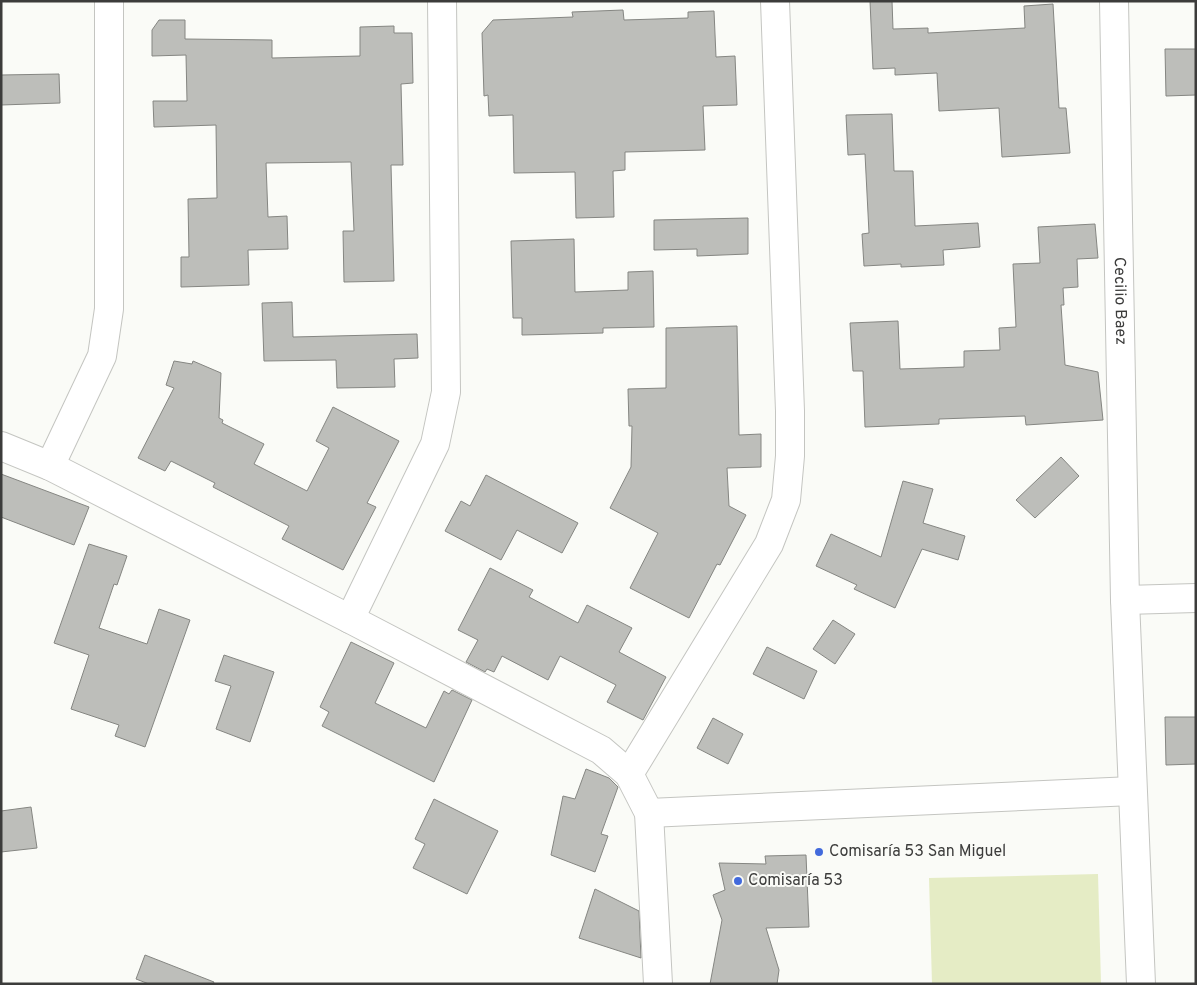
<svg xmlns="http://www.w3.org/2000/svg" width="1197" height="985" font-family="Overpass,sans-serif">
  <rect width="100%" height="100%" fill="#fafbf7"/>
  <path fill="#e5ecc5" d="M 1098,874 L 1101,984 L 932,984 L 929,878 Z"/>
  <path fill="#bdbeba" stroke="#858682" d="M 870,1 L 892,1 L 893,29 L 928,28 L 928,33 L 1025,28 L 1024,6 L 1053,4 L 1059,108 L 1066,108 L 1070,153 L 1002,157 L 999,108 L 939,111 L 937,73 L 895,75 L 895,68 L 873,69 Z
    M 623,10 L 624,20 L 688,18 L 688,12 L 714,11 L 716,57 L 735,56 L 737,105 L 703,106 L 705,150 L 625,152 L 625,170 L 613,171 L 614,217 L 576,218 L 575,172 L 514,173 L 513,115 L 489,116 L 488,95 L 484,96 L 482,33 L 493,20 L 573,17 L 572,12 Z
    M 159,20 L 185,20 L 185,39 L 272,40 L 272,58 L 360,56 L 360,27 L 394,26 L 394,33 L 412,33 L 413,83 L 401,84 L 403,165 L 391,165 L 394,281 L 344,282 L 343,231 L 354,231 L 351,162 L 266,163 L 268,217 L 287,216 L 288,249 L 248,250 L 249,285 L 181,287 L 181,257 L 189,257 L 188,199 L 217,198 L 216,125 L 154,127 L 153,101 L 187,101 L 186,55 L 152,56 L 152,30 Z
    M 1165,49 L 1196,49 L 1196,95 L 1166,96 Z
    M 59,74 L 60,103 L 1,105 L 1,75 Z
    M 892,114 L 894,171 L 913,171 L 915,226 L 978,223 L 980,247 L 943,250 L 944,265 L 901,267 L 901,264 L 864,266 L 862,234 L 869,233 L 865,154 L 848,155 L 846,115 Z
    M 748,218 L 748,254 L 697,256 L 697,249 L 654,250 L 654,220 Z
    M 1095,224 L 1098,258 L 1077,259 L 1078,287 L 1063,288 L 1064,305 L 1061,305 L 1065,365 L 1098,372 L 1103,420 L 1026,425 L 1025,416 L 939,419 L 939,424 L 865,427 L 863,371 L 853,371 L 850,323 L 898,321 L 900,369 L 964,367 L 964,351 L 1000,350 L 999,328 L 1016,327 L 1013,264 L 1040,263 L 1038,227 Z
    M 574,239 L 575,292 L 628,290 L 628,272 L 653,271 L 654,327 L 603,328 L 603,333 L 522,335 L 522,318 L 513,318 L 511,241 Z
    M 292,302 L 293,337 L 417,334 L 418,358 L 394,359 L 395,387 L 337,388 L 336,360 L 264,361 L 262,303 Z
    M 737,326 L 739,435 L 761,434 L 761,467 L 727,468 L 729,506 L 746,515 L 720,565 L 717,564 L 689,618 L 630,588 L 658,533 L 610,508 L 631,467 L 632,426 L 629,426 L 628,389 L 666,388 L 666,328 Z
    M 174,361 L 192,364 L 193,361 L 221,373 L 219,418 L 223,420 L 222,423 L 264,444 L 254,464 L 307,491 L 329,448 L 316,441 L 333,407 L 399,441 L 367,503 L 376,507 L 343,570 L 282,539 L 289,526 L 213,487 L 215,483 L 171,461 L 165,471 L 138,458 L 174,388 L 166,385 Z
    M 1061,457 L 1079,476 L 1035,518 L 1016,500 Z
    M 1,474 L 89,507 L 74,545 L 1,517 Z
    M 486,475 L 578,523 L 562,553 L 517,530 L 501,560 L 445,531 L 461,501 L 470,506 Z
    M 903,481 L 933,489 L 923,523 L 965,536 L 958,560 L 922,549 L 895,608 L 854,589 L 857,585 L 816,566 L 831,534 L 881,557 Z
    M 89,544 L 127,556 L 117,585 L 114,584 L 99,628 L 147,644 L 159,609 L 190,620 L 145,747 L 115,736 L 119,725 L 71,709 L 89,655 L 54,643 Z
    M 490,568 L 533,590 L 529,597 L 578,623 L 587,605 L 632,628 L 619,652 L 666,677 L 643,720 L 607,702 L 616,685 L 560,656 L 548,680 L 502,656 L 494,672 L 487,669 L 485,672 L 466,662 L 478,640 L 458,630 Z
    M 833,620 L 855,634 L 835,664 L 813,649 Z
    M 351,642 L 394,663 L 375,703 L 426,728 L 444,691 L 449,694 L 452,690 L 472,700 L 434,782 L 322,726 L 329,712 L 320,707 Z
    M 767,647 L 817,671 L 804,699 L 753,674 Z
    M 224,655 L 274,672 L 250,742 L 216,729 L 231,686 L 215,681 Z
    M 1165,717 L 1196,717 L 1196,764 L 1166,765 Z
    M 713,718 L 743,734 L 728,764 L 697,748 Z
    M 586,769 L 609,778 L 618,787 L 601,834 L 608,836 L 595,872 L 551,855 L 563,796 L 575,799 Z
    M 434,799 L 498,831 L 467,894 L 413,868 L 425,844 L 415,839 Z
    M 31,807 L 37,848 L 1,852 L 1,811 Z
    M 806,855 L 809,927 L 766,928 L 779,970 L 777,984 L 710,984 L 722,920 L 713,895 L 725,890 L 719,863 L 766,864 L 765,856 Z
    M 595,889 L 639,911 L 641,958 L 579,938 Z
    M 145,955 L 214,982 L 213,984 L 149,984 L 136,979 Z"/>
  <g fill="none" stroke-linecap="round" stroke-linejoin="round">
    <g stroke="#c4c5c1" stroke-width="30">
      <g id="street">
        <path id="s1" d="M 1114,1 L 1125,600 L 1141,984"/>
        <path d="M 1,446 L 50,466 L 350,619 L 601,750 L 629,774 L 649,813 L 658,984"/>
        <path d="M 50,466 L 102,356 L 109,309 L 109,1"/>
        <path d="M 1125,600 L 1196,598"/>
        <path d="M 350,619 L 435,444 L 446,392 L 442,1"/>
        <path d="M 629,774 L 769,544 L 786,500 L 790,456 L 790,411 L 775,1"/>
        <path d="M 649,813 L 1132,791"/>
      </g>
    </g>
    <use href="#street" stroke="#fff" stroke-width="28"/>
  </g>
  <g fill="#426adc" stroke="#fafbf7" stroke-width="2">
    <circle cx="819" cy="852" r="5"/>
    <circle cx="738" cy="881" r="5"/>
  </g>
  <g text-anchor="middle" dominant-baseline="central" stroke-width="4" stroke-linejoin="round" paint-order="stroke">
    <g font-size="16" fill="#3c3c3b" stroke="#fafbf7">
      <text stroke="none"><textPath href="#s1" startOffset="300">Cecilio Baez</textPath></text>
    </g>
    <g font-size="16" fill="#3c3c3b" stroke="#fafbf7" text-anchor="start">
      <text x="829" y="852">Comisaría 53 San Miguel</text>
      <text x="748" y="881">Comisaría 53</text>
    </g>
  </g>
  <rect width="1197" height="985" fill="none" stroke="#3c3c3b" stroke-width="5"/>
</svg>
